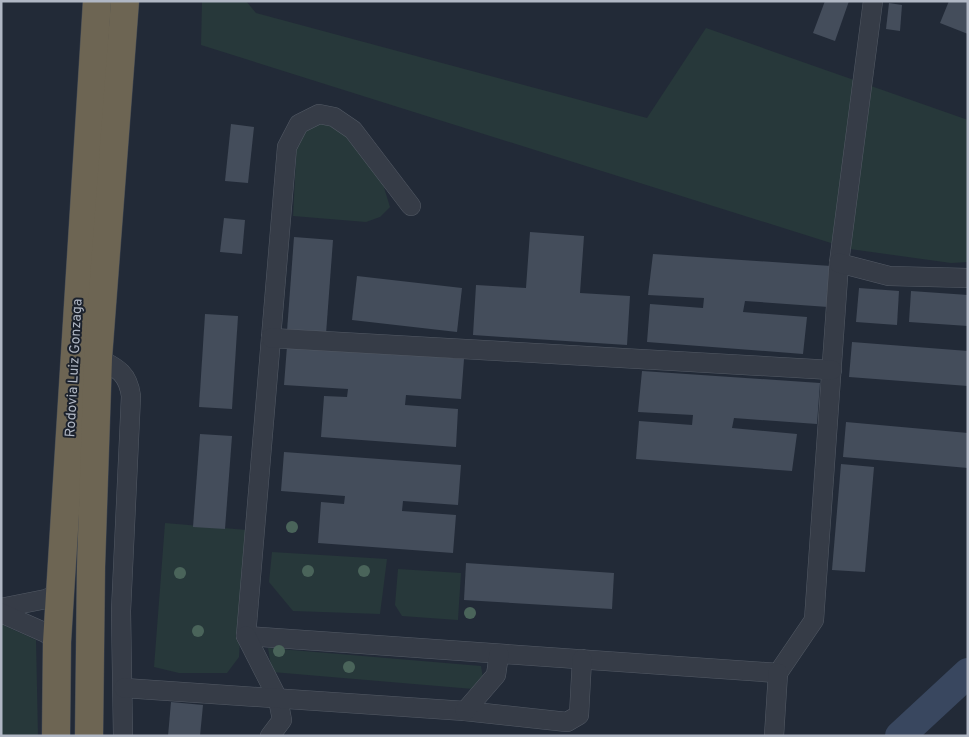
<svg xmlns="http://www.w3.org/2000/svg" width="969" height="737" viewBox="0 0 969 737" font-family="Overpass,sans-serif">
<rect width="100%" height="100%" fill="#222a37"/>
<g fill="#27383a">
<polygon points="202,1 246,1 256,13 647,118 706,28 968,120 968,262 951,263 850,249 201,45"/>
<polygon points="322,121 340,129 382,181 390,207 380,217 366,222 293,216 297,139 305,127"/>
<polygon points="165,523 247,530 239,657 227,673 179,673 154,667"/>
<polygon points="272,552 387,559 380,614 293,611 269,582"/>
<polygon points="398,569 461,573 458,620 402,616 395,605"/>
<polygon points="1,624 36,640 38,736 1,736"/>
<polygon points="268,648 481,666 485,690 272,672"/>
</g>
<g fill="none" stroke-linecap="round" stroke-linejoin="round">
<polyline stroke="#39475f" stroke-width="30" points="900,736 968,673"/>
</g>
<g fill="#444d5b">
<polygon points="825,1 849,1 835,41 813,33"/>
<polygon points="949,1 968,2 968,34 940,23"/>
<polygon points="889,3 902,5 900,31 886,29"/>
<polygon points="231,124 254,127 248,183 225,181"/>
<polygon points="224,218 245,220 242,254 220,252"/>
<polygon points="530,232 584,236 580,293 630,296 627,345 473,335 476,285 526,288"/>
<polygon points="294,237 333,240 326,334 287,331"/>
<polygon points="653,254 831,266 828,307 745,301 743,312 807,317 803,354 647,342 650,304 703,308 704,298 648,295"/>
<polygon points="357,276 462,288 457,332 352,320"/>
<polygon points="859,288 899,291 897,325 856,322"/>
<polygon points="911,291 968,295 968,326 909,322"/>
<polygon points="205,314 238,316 232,409 199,407"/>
<polygon points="852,342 968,351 968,386 849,377"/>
<polygon points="287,346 464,359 461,399 406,395 405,405 458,409 456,447 321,437 324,396 347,397 348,389 284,385"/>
<polygon points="642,371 820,383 817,424 734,418 732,428 797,434 792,471 636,459 639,421 692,425 693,415 638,412"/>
<polygon points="846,422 968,433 968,468 843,457"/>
<polygon points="200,434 232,436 225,529 193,527"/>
<polygon points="284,452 461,465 458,505 403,501 402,511 456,515 453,553 318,543 321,502 344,504 345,496 281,491"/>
<polygon points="841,464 874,467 865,572 832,570"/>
<polygon points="466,563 614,573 612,609 464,600"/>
<polygon points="171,702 203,705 200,736 168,736"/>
</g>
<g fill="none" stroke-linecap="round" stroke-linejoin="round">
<g stroke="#535a65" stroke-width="20">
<g id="minor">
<polyline points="411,206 353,130 334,117 319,114 299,124 287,147 246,636 778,673 814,620 839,263 873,1"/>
<polyline points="839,263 889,276 968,278"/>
<polyline points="271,338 832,370"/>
<path d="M 98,358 C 117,368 128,373 131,396 L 121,611 L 123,736"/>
<polyline points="1,608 46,599 59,593"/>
<polyline points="1,613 46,633 57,642"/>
<polyline points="246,636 278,699 282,720 270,736"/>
<polyline points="124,688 465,711 567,722 579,715 582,659"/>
<polyline points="465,711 496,675 499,654"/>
<polyline points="774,736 778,673"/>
</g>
</g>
<g stroke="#404752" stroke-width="29">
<g id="highway">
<polyline points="56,736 57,642 97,1"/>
<polyline points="89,736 91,567 98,358 125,1"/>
</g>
</g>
<use href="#minor" stroke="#363c47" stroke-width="19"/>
<use href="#highway" stroke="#6d6553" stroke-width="28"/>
</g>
<g fill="#4a645a">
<circle cx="292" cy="527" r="6"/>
<circle cx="308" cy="571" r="6"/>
<circle cx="364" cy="571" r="6"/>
<circle cx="180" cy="573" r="6"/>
<circle cx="470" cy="613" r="6"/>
<circle cx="198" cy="631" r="6"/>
<circle cx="279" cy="651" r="6"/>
<circle cx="349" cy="667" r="6"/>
</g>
<g text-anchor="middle" stroke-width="4" stroke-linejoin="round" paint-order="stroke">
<g font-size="14" fill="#b0b7c4" stroke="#1b212c">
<text transform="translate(73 368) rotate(-87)" y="5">Rodovia Luiz Gonzaga</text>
</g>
</g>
<rect width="969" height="737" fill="none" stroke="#b0b7c4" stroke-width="5"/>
</svg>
